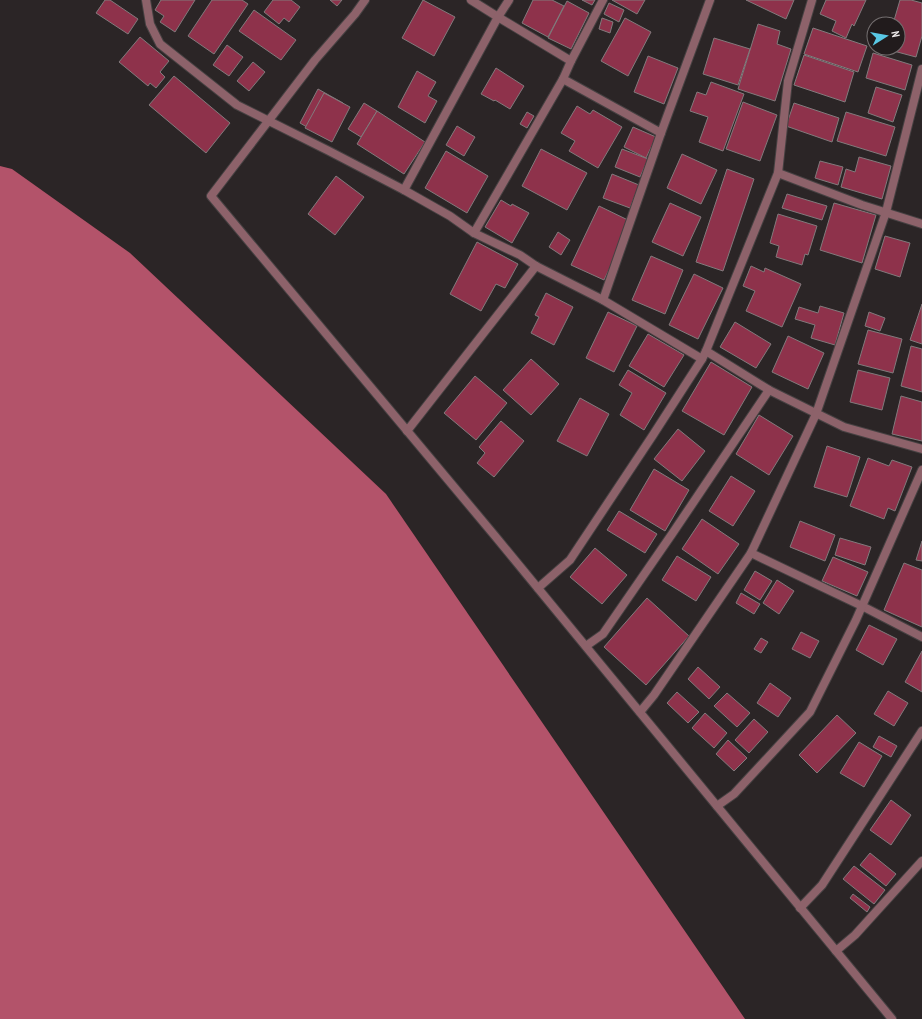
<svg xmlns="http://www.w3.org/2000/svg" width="922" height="1019" viewBox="0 0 922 1019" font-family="'PT Sans Narrow',sans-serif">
<rect width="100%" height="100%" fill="#2b2526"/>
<polygon fill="#b3536a" points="0,166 12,169 130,253 386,494 745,1019 0,1019"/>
<g fill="#8e324b" stroke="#827a7c">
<polygon points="105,0 110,0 138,19 128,34 96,13"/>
<polygon points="161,0 195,0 175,32 160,22 164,16 155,10"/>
<polygon points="212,0 242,0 248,4 214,54 188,36"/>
<polygon points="273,0 291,0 300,7 289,22 284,18 279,24 264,12"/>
<polygon points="330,0 342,0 337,6"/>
<polygon points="423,0 455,17 434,56 402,38"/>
<polygon points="533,0 552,0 564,6 548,37 522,23"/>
<polygon points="582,0 595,0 592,5"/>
<polygon points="612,0 645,0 637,14"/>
<polygon points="746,0 794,0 786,19"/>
<polygon points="826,0 866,0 854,26 852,24 846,38 832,31 836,21 820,14"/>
<polygon points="900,0 911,0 922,3 922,36 916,57 886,49 898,48 898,24 893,24"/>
<polygon points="567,1 589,13 571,49 548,38"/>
<polygon points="609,3 624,10 619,22 604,14"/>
<polygon points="254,10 296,40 281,60 239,31"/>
<polygon points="602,18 613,22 610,33 599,29"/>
<polygon points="625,18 651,32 628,76 601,61"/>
<polygon points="758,24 780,31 777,44 791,49 775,101 738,89"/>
<polygon points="813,28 867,46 858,72 804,54"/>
<polygon points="140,37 169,61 160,72 165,77 156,88 150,83 148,86 119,62"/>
<polygon points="714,38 750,49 738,85 703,74"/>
<polygon points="227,45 243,57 229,76 213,65"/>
<polygon points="873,53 912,65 905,90 866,78"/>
<polygon points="804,55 854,72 845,102 794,85"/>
<polygon points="648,56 678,68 664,104 634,92"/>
<polygon points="253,62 265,72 249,91 237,81"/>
<polygon points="496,68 524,86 510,109 495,100 494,101 481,94"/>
<polygon points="417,71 436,82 428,96 437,101 425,123 398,107"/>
<polygon points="174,76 230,123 206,153 149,105"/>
<polygon points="711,82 744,94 723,151 699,142 708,117 690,111 697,92 706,95"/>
<polygon points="876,87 902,95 893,122 868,113"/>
<polygon points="318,89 343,103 324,137 300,123"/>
<polygon points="324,93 350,107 332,142 305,128"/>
<polygon points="743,102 777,115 760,161 726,149"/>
<polygon points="364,103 377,111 361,137 348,129"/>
<polygon points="794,103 839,118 832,142 786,126"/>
<polygon points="577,106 590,114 593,110 622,127 598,168 569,151 575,141 561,133"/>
<polygon points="377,111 425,142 404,174 357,144"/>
<polygon points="527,112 534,116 527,128 520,124"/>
<polygon points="846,112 895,127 886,156 837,141"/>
<polygon points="457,126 475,137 464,156 446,145"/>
<polygon points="633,127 656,137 646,158 624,147"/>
<polygon points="541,149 587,173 567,210 522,186"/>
<polygon points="622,149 648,159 640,177 615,167"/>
<polygon points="446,151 488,176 467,213 425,188"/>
<polygon points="682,154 717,170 701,204 667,188"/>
<polygon points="859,157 891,166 882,199 841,187 846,169 855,172"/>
<polygon points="820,161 843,167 838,185 815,178"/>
<polygon points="727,169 754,179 723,271 696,262"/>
<polygon points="612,174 639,185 630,208 603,198"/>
<polygon points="336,176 364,197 335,235 308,214"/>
<polygon points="787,194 827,206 822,220 782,208"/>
<polygon points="501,200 511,206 512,204 529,213 512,243 485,227"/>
<polygon points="670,203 701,217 683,256 652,242"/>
<polygon points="834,203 876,215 862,263 820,250"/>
<polygon points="599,206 632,222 604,280 571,265"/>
<polygon points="778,214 817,226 808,255 805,254 802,265 776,257 779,246 770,243"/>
<polygon points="558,232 570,240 561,255 549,247"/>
<polygon points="885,236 910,243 900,277 875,269"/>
<polygon points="477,242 518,264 505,288 496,284 481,311 450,294"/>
<polygon points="651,256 683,270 665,314 632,300"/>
<polygon points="751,266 764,272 765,268 801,284 782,327 746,311 755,291 743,286"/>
<polygon points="694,274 723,288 698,339 669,325"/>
<polygon points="546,293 573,307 554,345 531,333 539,317 535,315"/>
<polygon points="922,304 922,344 910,340"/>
<polygon points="820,306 844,313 835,345 811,338 815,325 795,319 799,307 818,313"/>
<polygon points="608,312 637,326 614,372 586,358"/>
<polygon points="869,312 885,318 880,331 865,326"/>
<polygon points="735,322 771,344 756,368 720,347"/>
<polygon points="868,330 902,339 893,373 858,364"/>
<polygon points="648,334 684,355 664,387 629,366"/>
<polygon points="788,336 824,353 808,389 772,372"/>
<polygon points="911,346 922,349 922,392 901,386"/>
<polygon points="531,359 559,384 531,415 503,390"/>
<polygon points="711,362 752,387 724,435 682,411"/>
<polygon points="628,370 666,393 644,430 620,415 632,393 619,385"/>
<polygon points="858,370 890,378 882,410 850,402"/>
<polygon points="475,376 507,403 476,440 444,413"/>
<polygon points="901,396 922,402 922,441 892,434"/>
<polygon points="580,398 609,414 587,456 557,441"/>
<polygon points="759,415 793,436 769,475 736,454"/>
<polygon points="501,421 524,441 494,477 477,463 485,453 479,447"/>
<polygon points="678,429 705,451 682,481 654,459"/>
<polygon points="827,446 860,457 847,497 814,487"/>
<polygon points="868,458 889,466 892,460 912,467 895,511 888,508 884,519 850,506"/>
<polygon points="654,469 689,490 665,531 630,510"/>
<polygon points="731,476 755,491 733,526 709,511"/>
<polygon points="619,511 657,534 645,553 607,530"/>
<polygon points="702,519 739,544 718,574 682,549"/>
<polygon points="800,521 835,535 825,561 790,547"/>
<polygon points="840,538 871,547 865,565 835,555"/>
<polygon points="922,541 922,561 916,560"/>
<polygon points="595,548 627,575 602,604 570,577"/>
<polygon points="677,556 711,577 696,601 662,580"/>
<polygon points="833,557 868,572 857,596 822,581"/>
<polygon points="904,563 922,570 922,627 884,610"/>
<polygon points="755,571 772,581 760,600 744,590"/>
<polygon points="777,580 794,591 779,614 763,603"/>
<polygon points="741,593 760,604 754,614 736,603"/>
<polygon points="647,598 689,636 646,685 604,647"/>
<polygon points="869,625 897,639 883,665 856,650"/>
<polygon points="801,632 819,641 810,658 792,649"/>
<polygon points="761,638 768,642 761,653 754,649"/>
<polygon points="922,651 922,692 905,682"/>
<polygon points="698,667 720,687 709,699 688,679"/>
<polygon points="770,683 791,698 778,717 757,703"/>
<polygon points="888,691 908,703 894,726 874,714"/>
<polygon points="677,692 699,712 688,723 667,703"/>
<polygon points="727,693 750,713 737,727 714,706"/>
<polygon points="705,713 727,733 714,748 692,728"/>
<polygon points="837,715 856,733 817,773 799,755"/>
<polygon points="754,719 768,732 749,753 735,740"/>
<polygon points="879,736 897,746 891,757 873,747"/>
<polygon points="728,740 747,758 734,771 716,754"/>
<polygon points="859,742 882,756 864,787 840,773"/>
<polygon points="891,800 911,815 891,845 870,830"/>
<polygon points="870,853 896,874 886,886 860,865"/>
<polygon points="854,866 885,890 874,904 843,879"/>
<polygon points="853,894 870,907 867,912 850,898"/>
</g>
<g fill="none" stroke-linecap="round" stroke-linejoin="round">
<g stroke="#464142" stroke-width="10">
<g id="street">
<polyline points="146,0 150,24 160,44 237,105 329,151 404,190 450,216 474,233 520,255 536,266 603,300 702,359"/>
<polyline points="365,0 355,14 315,60 211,196 495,536 892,1019"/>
<polyline points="471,0 498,17 571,61"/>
<polyline points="563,79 661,133"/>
<polyline points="778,173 862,205 922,224"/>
<polyline points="404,190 498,17 509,0"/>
<polyline points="474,233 563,79 571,61 603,0"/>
<polyline points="603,300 661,133 710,0"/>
<polyline points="706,351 769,390 844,427 922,449"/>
<polyline points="407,431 536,266"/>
<polyline points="751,553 862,606 922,637"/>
<polyline points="538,588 570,560 653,435 702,359 706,351 778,173 788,81 812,0"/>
<polyline points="586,646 603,634 672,534 769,390"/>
<polyline points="640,712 654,695 751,553 816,414 886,212 922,69"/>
<polyline points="717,806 734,794 810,712 856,620 922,470"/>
<polyline points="800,908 822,885 922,731"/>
<polyline points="836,951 855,935 922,861"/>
</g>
</g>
<use href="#street" stroke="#8d626a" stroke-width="8"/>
</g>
<g transform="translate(886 36) rotate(79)"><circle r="19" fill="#211b1c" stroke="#736e6f"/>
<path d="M0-3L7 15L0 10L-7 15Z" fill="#59c8e5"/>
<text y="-6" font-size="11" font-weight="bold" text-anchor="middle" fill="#eeeaeb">N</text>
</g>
</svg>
